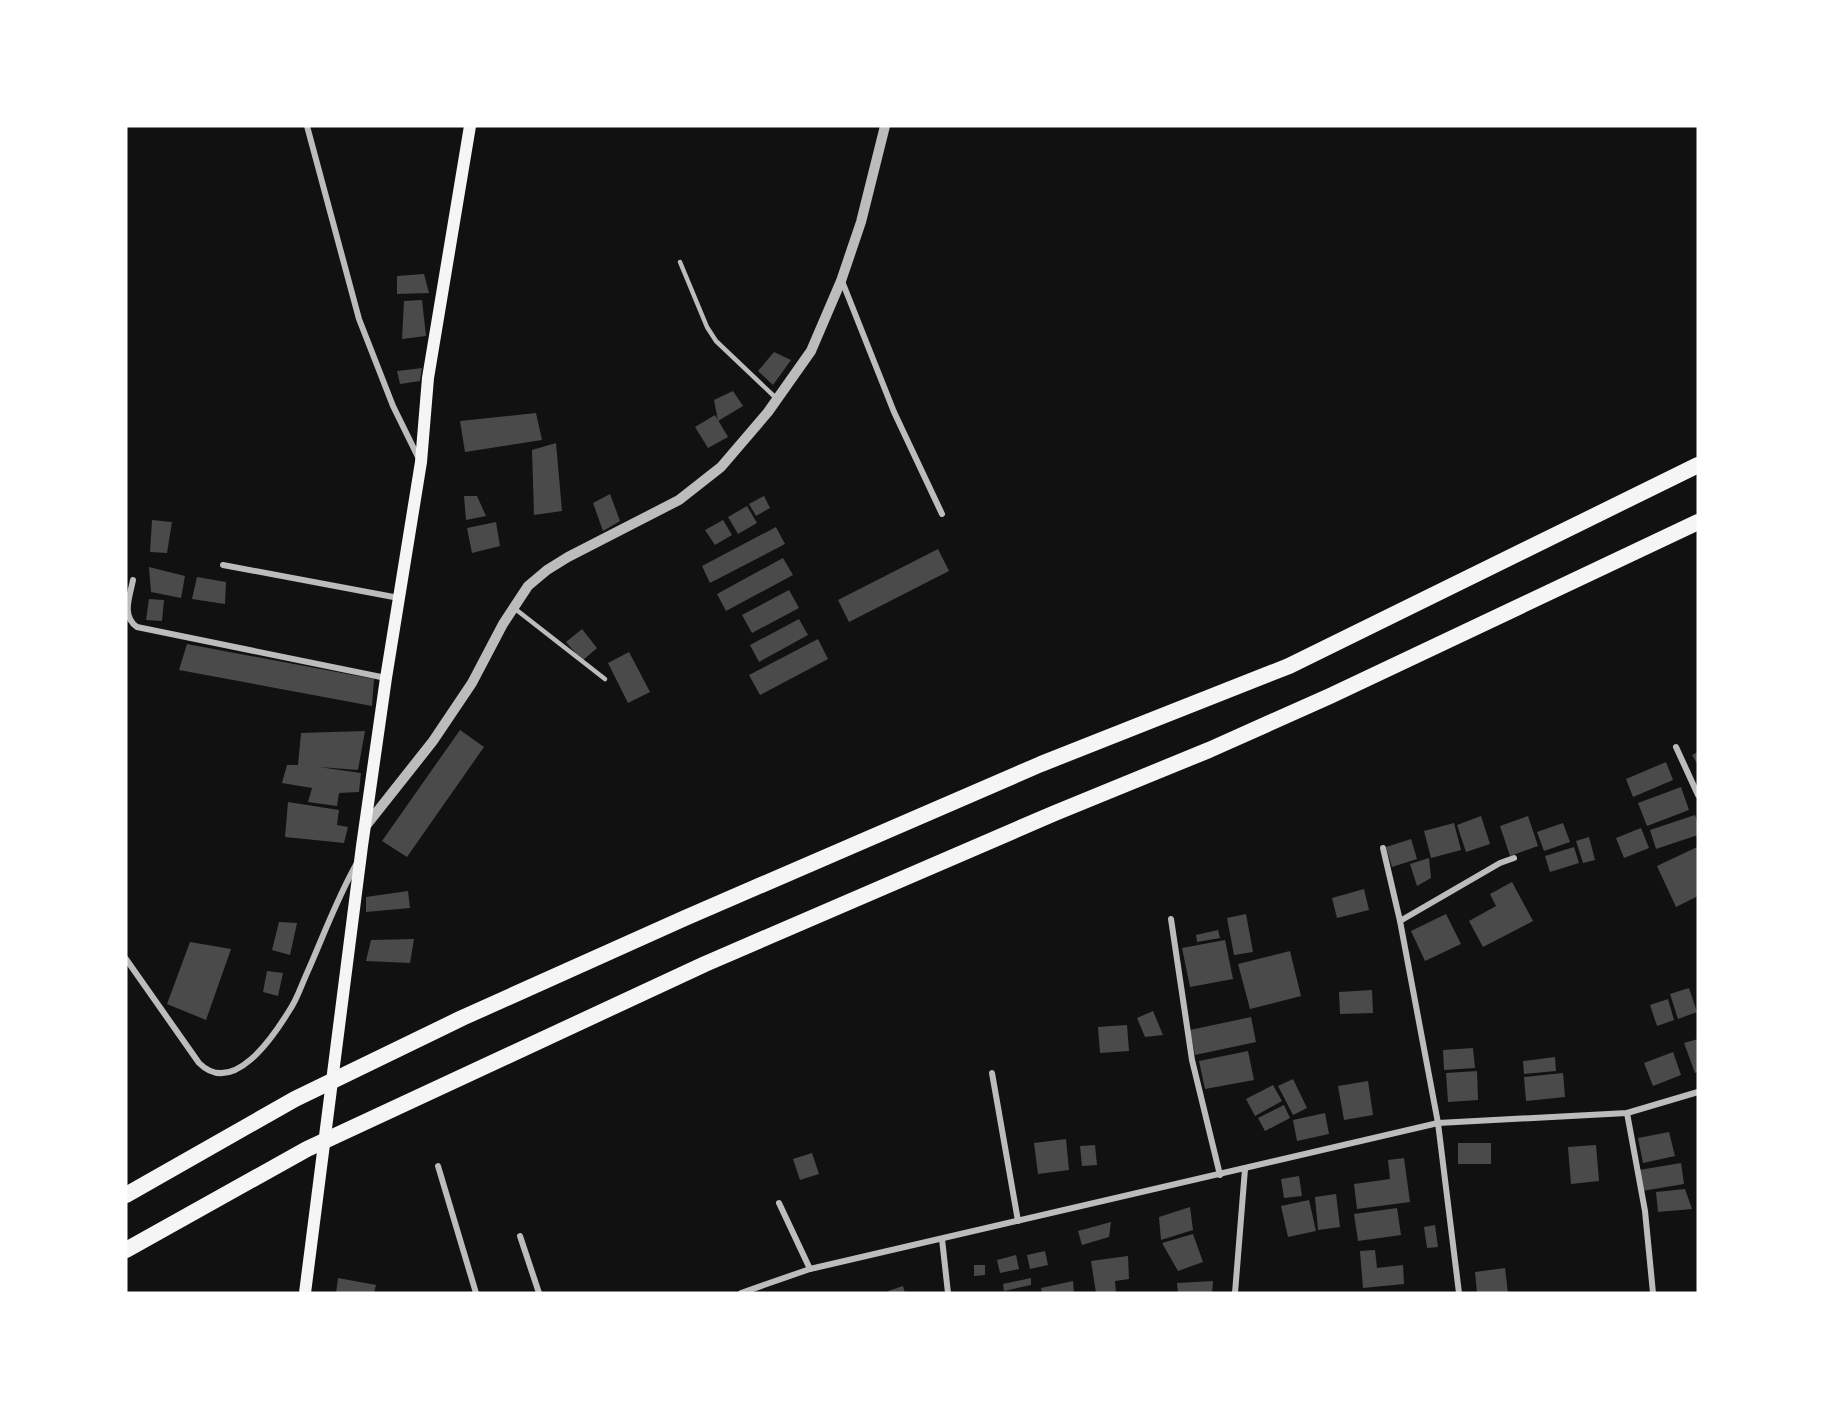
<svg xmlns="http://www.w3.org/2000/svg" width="1824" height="1419" viewBox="0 0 1824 1419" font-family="'Exo 2',sans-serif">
<rect width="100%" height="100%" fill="#111"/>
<g fill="#4a4a4a">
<polygon points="424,274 429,293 397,294 397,276"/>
<polygon points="422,300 426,336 402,339 404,301"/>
<polygon points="774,352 791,360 773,385 758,371"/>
<polygon points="422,368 420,381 400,384 397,371"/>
<polygon points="733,391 743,406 718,421 714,400"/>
<polygon points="536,413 542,440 465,452 460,421"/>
<polygon points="715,415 728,437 708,448 695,427"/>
<polygon points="556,443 562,511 534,515 532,450"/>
<polygon points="610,494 620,521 603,531 593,503"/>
<polygon points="464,496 477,496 486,516 466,520"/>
<polygon points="764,496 770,508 756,516 749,504"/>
<polygon points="747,506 757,523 738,534 728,517"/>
<polygon points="152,520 172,522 167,553 150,552"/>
<polygon points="723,520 732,535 715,545 705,530"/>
<polygon points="496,522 500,546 472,553 467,528"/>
<polygon points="776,527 785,544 710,583 702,566"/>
<polygon points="938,549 949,571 849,622 838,600"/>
<polygon points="783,558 793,575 726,611 717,594"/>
<polygon points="149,567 185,576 181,598 151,592"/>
<polygon points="197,577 226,582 225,604 192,599"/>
<polygon points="789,590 799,608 752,633 742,615"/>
<polygon points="149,599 164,600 162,621 146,620"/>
<polygon points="799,619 808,635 759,662 750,645"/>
<polygon points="582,629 597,648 582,661 566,642"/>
<polygon points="818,639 828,659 760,695 749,675"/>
<polygon points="187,644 374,679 372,706 179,670"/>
<polygon points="629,652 650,692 628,703 608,663"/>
<polygon points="460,730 484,747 407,857 382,841"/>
<polygon points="365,731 358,770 319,767 361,773 359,792 339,793 337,806 308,802 312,788 282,783 287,765 298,765 301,733"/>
<polygon points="1698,752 1698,765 1692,755"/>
<polygon points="1666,762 1673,780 1633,797 1626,779"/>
<polygon points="1681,787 1689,810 1647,826 1638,803"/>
<polygon points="288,802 339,810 337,825 348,827 344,843 285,837"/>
<polygon points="1695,815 1698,824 1698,835 1656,849 1650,830"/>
<polygon points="1481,816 1490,844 1466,852 1457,825"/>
<polygon points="1528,816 1538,846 1510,856 1500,826"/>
<polygon points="1454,823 1461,850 1431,858 1424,831"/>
<polygon points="1563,823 1570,842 1544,851 1537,832"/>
<polygon points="1641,828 1649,848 1624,858 1616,838"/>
<polygon points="1589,837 1595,860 1583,863 1576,841"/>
<polygon points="1411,839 1417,859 1392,867 1386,847"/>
<polygon points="1574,847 1579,863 1550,872 1545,856"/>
<polygon points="1697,847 1698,896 1676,907 1657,866"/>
<polygon points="1429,858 1431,878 1417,886 1410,864"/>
<polygon points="1512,882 1533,921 1483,947 1469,921 1496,906 1490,894"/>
<polygon points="1364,889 1369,910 1337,918 1332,898"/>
<polygon points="408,891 410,908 366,912 366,897"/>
<polygon points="1246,914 1253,952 1234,955 1227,918"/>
<polygon points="1446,914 1461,944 1425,961 1411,931"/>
<polygon points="279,922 297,923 290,955 272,950"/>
<polygon points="1218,930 1220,938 1197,942 1196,935"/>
<polygon points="414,939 410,963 366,961 371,940"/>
<polygon points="1225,940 1233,979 1190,987 1182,948"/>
<polygon points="190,942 231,949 206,1020 167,1004"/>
<polygon points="1290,951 1301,996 1250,1009 1238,964"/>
<polygon points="267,971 283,973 278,996 263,992"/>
<polygon points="1689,988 1697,1012 1678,1019 1670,994"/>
<polygon points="1372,990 1373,1013 1340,1014 1339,992"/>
<polygon points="1668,999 1674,1020 1657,1026 1650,1005"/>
<polygon points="1153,1011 1163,1035 1145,1037 1137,1018"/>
<polygon points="1251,1017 1256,1042 1195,1055 1190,1030"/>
<polygon points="1127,1025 1129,1051 1100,1053 1098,1027"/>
<polygon points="1698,1039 1698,1072 1695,1073 1684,1043"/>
<polygon points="1473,1048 1475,1068 1444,1070 1443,1050"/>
<polygon points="1248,1051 1254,1080 1205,1089 1199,1061"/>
<polygon points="1673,1052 1681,1075 1653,1086 1644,1063"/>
<polygon points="1555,1057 1556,1071 1524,1074 1523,1061"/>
<polygon points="1477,1071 1478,1100 1448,1102 1446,1073"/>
<polygon points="1563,1073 1565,1097 1526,1101 1524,1077"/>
<polygon points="1293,1079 1307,1108 1293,1115 1278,1086"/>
<polygon points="1368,1081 1373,1115 1344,1120 1338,1086"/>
<polygon points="1273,1085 1282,1101 1255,1116 1246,1099"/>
<polygon points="1284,1105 1290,1118 1265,1131 1258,1118"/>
<polygon points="1325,1113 1329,1134 1297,1141 1293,1120"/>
<polygon points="1669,1132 1675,1156 1643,1163 1638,1138"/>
<polygon points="1066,1139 1069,1170 1038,1174 1034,1143"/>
<rect x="1458" y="1143" width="33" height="21"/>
<polygon points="1095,1145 1097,1165 1082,1166 1080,1146"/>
<polygon points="1596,1145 1599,1181 1571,1184 1568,1147"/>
<polygon points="812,1153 819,1174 800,1180 793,1159"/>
<polygon points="1404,1158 1410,1202 1357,1209 1354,1184 1390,1179 1388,1160"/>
<polygon points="1681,1163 1684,1184 1642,1191 1639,1170"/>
<polygon points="1299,1176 1302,1196 1284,1198 1281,1179"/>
<polygon points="1685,1189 1692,1209 1658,1212 1656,1192"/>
<polygon points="1336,1194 1340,1227 1318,1230 1315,1197"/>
<polygon points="1309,1200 1316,1231 1288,1237 1281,1206"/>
<polygon points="1190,1207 1193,1230 1161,1240 1159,1217"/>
<polygon points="1397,1208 1401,1235 1358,1241 1354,1214"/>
<polygon points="1111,1222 1109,1237 1082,1245 1078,1231"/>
<polygon points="1435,1225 1438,1247 1427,1248 1424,1227"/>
<polygon points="1193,1234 1203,1262 1178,1271 1162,1243"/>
<polygon points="1375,1250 1377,1268 1403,1265 1404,1284 1363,1288 1360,1251"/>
<polygon points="1045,1251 1048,1265 1030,1269 1027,1255"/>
<polygon points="1016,1255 1019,1269 1000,1273 997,1260"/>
<polygon points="1128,1256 1129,1279 1115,1281 1116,1293 1096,1293 1091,1261"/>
<polygon points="974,1265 985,1265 985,1275 974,1276"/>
<polygon points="1505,1268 1508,1293 1477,1293 1475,1272"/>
<polygon points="338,1278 376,1285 374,1293 336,1293"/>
<polygon points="1031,1278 1031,1285 1004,1291 1003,1284"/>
<polygon points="1073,1281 1074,1293 1042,1293 1041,1288"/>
<polygon points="1213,1281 1212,1293 1178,1293 1177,1283"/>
<polygon points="903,1286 905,1293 889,1293 888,1291"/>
</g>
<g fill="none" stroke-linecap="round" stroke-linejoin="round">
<g stroke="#bcbcbc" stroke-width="4.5">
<polyline points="680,262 707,327 716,341 777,399"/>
<polyline points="514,608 605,679"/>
</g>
<g stroke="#bcbcbc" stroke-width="6">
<polyline points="307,126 359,319 393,406 419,459"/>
<polyline points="842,281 894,412 942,514"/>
<polyline points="223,565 399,598"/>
<path d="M 133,580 C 130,596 121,616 137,627 L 386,678"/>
<polyline points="1676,747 1698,795"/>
<polyline points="1383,848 1400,921 1438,1123 1459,1293"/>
<polyline points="1171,919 1192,1060 1220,1175"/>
<polyline points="1400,921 1500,863 1514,858"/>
<path d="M 126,959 L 199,1063 C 233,1097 273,1037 289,1011 C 297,1000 301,986 307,973 C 323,937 337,898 357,863"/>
<polyline points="992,1073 1018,1221"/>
<polyline points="1627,1113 1645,1211 1653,1293"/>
<polyline points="438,1166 476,1293"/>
<polyline points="779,1203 810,1269"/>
<polyline points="520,1236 539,1293"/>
<polyline points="942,1239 948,1293"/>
<polyline points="741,1293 810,1269 1438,1123 1627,1113 1698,1092"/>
<polyline points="1235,1293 1245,1169"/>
</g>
<polyline stroke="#bcbcbc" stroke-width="10" points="365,827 433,741 472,683 503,624 528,586 547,570 568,557 679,500 721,467 768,412 811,351 841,281 861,222 885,126"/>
<polyline stroke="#f5f5f5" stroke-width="12" points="305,1293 362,846 386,678 421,462 428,378 470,126"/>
<g stroke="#f5f5f5" stroke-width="16">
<polyline points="126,1195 295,1099 462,1018 685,918 1041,764 1289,666 1698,465"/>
<polyline points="126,1250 307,1149 705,964 1055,813 1209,750 1330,696 1698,522"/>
</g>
</g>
<rect width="1824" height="1419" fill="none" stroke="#ffffff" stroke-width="255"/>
</svg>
